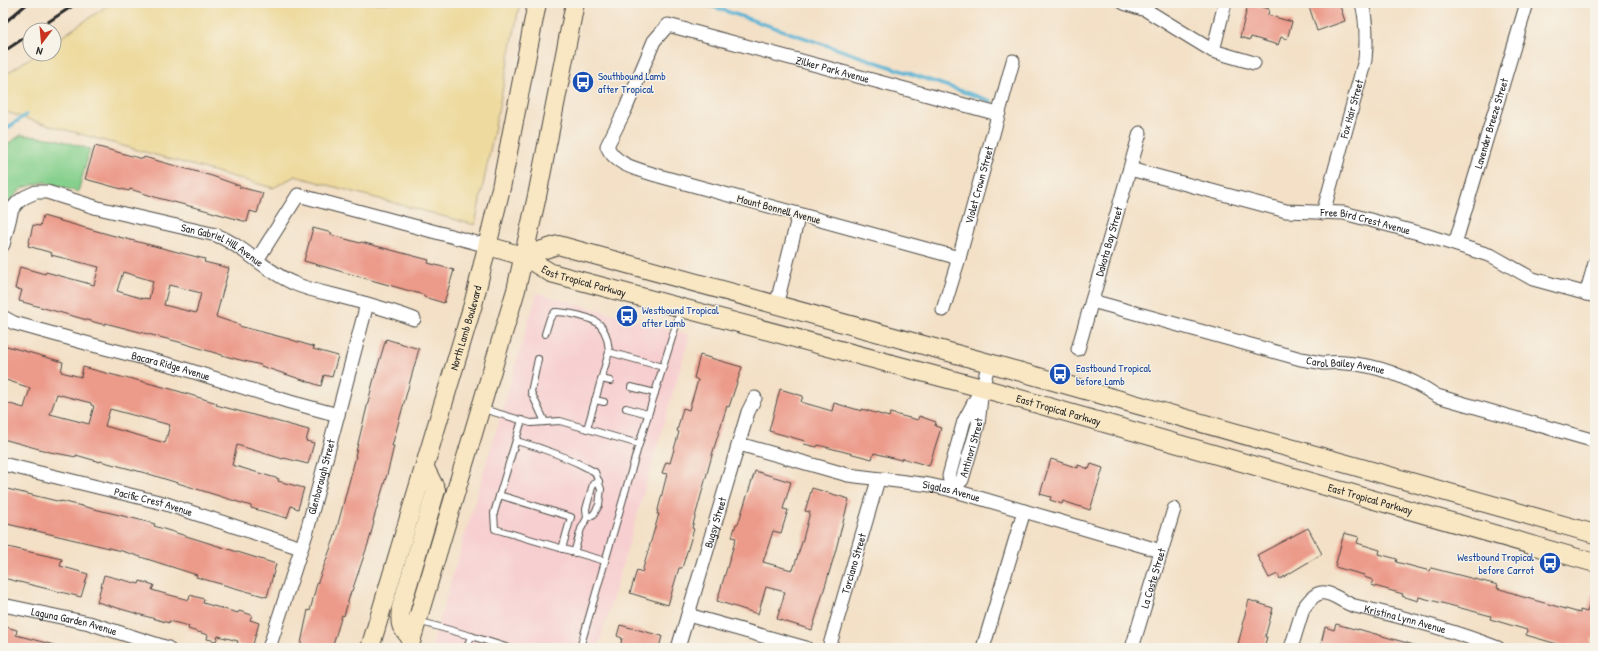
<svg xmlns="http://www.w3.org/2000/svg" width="1598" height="651" viewBox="0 0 1598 651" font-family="'Patrick Hand',sans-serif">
<rect width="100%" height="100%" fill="#f7f3e8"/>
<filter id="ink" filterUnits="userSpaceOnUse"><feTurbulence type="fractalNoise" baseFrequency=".025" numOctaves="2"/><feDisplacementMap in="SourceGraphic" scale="8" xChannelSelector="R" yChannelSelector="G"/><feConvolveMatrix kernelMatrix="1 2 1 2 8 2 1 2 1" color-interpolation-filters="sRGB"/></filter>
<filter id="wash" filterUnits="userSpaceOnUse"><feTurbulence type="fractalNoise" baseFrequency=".012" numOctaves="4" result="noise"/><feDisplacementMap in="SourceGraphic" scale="16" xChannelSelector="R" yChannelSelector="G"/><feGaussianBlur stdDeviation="0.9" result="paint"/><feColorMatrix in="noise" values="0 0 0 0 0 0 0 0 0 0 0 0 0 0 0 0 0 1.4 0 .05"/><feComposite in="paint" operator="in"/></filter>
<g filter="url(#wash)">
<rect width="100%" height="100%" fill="#f3e0c6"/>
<polygon fill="#f7cfd0" points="537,293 690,335 598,648 431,648"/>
<polygon fill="#86d08d" stroke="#587e5c" points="21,135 56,139 90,149 78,192 44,182 22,188 3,209 3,147"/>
<polygon fill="#eeda9e" stroke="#8c8264" points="111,3 520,3 475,225 295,176 273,188 34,121 3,111 3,76 36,54 54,54 54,42"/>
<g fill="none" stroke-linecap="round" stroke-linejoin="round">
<g stroke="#55b1d3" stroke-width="3.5">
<polyline points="702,3 991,101"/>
<polyline points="3,131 26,115"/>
</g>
</g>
<g id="blocks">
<g fill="#ec9a89" fill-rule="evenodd">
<polygon points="1308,3 1339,3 1345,21 1317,31"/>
<polygon points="1248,4 1269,9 1268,15 1292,22 1287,39 1281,37 1278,45 1251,37 1250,40 1240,37"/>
<polygon points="95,146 143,159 144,157 212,176 240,186 239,187 263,193 257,213 250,211 247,222 201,209 158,198 130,189 129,191 85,179"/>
<path d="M 43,216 L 111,235 L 205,259 L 204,262 L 229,268 L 216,317 L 240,325 L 239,326 L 289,339 L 314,347 L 313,349 L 338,356 L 332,377 L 324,375 L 321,386 L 261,366 L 261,365 L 232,358 L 179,342 L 105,323 L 105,325 L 19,301 L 22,290 L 15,289 L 20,267 L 45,274 L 46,272 L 94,285 L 99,267 L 51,255 L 52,253 L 28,246 L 33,225 L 40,226 ZM 123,272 L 153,281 L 149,299 L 144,298 L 144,299 L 117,291 ZM 169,285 L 201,293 L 196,313 L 164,305 Z"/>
<polygon points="313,228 332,233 331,235 360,243 361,242 429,260 428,263 454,270 444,303 424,297 424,295 304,261"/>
<polygon points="386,339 419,349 392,446 394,446 388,471 373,521 374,522 369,541 352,591 351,591 344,616 342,615 332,648 300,648 308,610 310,611 316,587 334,539 356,456 355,456 361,431 373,382"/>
<path d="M 3,345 L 63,362 L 61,372 L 81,377 L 83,367 L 125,378 L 125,377 L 171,389 L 217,403 L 216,405 L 309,430 L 306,441 L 314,443 L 308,464 L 284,458 L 283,459 L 237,445 L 232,465 L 279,479 L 278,481 L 304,488 L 298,509 L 291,506 L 287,518 L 251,508 L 251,506 L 149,474 L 100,461 L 100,462 L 76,455 L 76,457 L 50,452 L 3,439 L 3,402 L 24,408 L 30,388 L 3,379 ZM 57,394 L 91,403 L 91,405 L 94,406 L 89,424 L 50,414 ZM 110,409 L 170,425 L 165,443 L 105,426 Z"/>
<polygon points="700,355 742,367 729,407 727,406 714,448 692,528 694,529 682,568 679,568 668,605 630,593 637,570 642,572 651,541 659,514 657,514 667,474 662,473 666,462 670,463 679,432 677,431 683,408 689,410 698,380 694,378"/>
<polygon points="780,389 803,396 801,402 832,411 834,403 862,411 862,409 889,417 890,413 918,420 919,416 936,422 935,426 941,428 929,466 902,458 901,460 874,453 872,459 818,445 817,447 804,444 805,441 769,431"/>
<polygon points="1051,459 1078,468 1078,465 1089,469 1091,464 1103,468 1090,510 1063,501 1062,504 1050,500 1051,497 1040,494"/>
<polygon points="755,471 791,482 783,509 788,510 781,533 773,531 763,562 788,569 793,570 803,539 810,512 805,511 812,488 849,499 835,553 812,630 777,619 785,592 766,587 758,614 717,601 736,538 732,537 736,524 738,524"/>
<polygon points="3,488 61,502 61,501 136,519 155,524 154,526 276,564 267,597 196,577 197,575 122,551 3,523"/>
<polygon points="1308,528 1322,554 1280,579 1278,574 1269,578 1257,555"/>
<polygon points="1344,533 1359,537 1357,543 1380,550 1379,554 1397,559 1396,562 1430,571 1431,568 1498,585 1497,588 1516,594 1516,595 1580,613 1580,610 1587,612 1593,593 1595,593 1595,639 1592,638 1589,648 1571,648 1526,635 1527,630 1490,619 1491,616 1419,597 1418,601 1402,596 1403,594 1371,585 1373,580 1364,577 1364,575 1335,567"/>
<polygon points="3,546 62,559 60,566 88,574 81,597 3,578"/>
<polygon points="104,575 139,584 140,581 154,585 152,590 162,593 189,600 190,595 204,599 203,603 238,613 239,611 252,615 250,620 259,623 252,648 237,644 238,641 218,636 216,641 207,639 208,635 188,629 189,626 169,621 169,623 97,602"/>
<polygon points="1249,600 1273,608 1265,637 1267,637 1264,648 1237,648 1243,625 1242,625"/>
<polygon points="1336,624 1358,630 1358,629 1414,645 1414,648 1320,648 1325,627 1334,630"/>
<polygon points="620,625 662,636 659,648 620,648 622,638 617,636"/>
<polygon points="3,626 17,630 16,635 54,645 54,648 3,648"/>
</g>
</g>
</g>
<g filter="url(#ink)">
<use href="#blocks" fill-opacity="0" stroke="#494642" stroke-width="1"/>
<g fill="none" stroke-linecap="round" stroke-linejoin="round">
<g stroke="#494642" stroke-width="8">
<g id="lane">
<path d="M 545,334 L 550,318 L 555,312 C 566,312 593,317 600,325 C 607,333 608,342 609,352"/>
<polyline points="538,359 531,392 545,422"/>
<polyline points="601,379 610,381"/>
<polyline points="631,387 655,393"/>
<polyline points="595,400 604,402"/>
<polyline points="626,408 648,414"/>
<polyline points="483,409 531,423 560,421 639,444 681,309"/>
<polyline points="522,420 494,513 495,529 605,561"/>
<polyline points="587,429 609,352 663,367"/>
<path d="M 516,441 C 543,448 570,458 595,472 L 601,489 L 599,505 L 594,514 L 587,518 L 581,529 L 574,553"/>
<polyline points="499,495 571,517 562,549"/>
<polyline points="587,518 586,509 593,484 599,481"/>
<polyline points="418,621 471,636"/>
<polyline points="467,648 471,636 509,648"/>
<polyline points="580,648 639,444"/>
</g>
</g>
<g stroke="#494642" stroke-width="15">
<g id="street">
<polyline points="1124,3 1146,10 1213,51 1254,63"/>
<polyline points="1213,51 1225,3"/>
<path id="s1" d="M 1130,169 L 1286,211 L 1344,213 L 1422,234 L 1492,256 L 1533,279 L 1595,296"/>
<path id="s2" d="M 1323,213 L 1365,60 C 1367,40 1367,23 1362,3"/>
<path id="s3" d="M 1455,244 L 1527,3"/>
<path id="s4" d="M 3,245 L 12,209 L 18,202 L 25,197 L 36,192 L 47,192 L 98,208 L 216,235 C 244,246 265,271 293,283 C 306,289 320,292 334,295 C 361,302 388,309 414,319"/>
<path id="s5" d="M 959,258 L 659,176 C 641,170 615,166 607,146 L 625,110 L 654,41 L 668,25 L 998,114"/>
<polyline points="257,260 298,195 488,246"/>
<polyline points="1586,294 1595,263"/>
<path id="s6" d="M 1092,301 L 1301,359 C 1308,360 1316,362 1323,363 C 1330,363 1338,362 1345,363 C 1378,365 1410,378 1437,396 L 1595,441"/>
<polyline points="776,306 799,214"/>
<path id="s7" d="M 943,310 L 959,258 L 1013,61"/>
<path id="s8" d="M 3,317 L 14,323 L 93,345 L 175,366 L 290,402 L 338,415"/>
<path id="s9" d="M 1078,349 L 1140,133"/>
<path id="s10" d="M 739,444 L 848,475 L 930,485 L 952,490 L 1161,551"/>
<path id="s11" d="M 3,464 L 163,503 L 301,548"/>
<path id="s12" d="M 952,490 L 962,480 L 978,425 L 982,388 L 989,363"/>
<polyline points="952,490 949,476 964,421 978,395"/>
<path id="s13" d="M 3,605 L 89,623 L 168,648"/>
<polyline points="688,615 806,648"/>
<path id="s14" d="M 269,648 L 307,531 L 367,304"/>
<path id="s15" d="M 678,648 L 748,412 L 755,398"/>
<path id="s16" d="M 829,648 L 878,480"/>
<polyline points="983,648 1024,511"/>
<path id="s17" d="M 1132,648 L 1174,509"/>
<path id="s18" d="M 1291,648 L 1303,609 C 1307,603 1314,594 1321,593 C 1331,591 1345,604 1355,606 C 1403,617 1452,630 1498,648"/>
</g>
</g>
<g stroke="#494642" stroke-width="20">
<g id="secondary">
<path id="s19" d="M 488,246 L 523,256 L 551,273 L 982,388 L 1595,563"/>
<polyline points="523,256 558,245 989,363 1595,534"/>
<path d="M 412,639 C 400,627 399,625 401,608 L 436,490 L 425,468"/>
<path id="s20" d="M 370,648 L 474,301 L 501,188 L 537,3"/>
<polyline points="409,648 516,290 537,196 575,3"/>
</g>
</g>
<use href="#lane" stroke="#fff" stroke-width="6"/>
<use href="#street" stroke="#fff" stroke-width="13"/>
<use href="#secondary" stroke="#f9e7c3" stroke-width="18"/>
<g stroke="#2b2b2b" stroke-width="3">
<polyline points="3,24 28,3"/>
<polyline points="36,30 77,3"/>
<polyline points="3,52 30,34"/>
</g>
</g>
</g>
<defs>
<g id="bus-disc" transform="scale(1.15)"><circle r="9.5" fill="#1a4fb4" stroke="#f7f3e8"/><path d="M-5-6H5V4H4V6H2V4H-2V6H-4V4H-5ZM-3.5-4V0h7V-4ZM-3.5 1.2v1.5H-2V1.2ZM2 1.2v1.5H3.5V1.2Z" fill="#fff"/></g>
</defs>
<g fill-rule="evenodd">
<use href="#bus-disc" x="583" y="82"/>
<use href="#bus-disc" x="627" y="316"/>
<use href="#bus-disc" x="1060" y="374"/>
<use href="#bus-disc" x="1550" y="563"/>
</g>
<g text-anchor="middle" stroke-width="3" stroke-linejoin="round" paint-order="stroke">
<g font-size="11" fill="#2b2b2b" stroke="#f7f3e8">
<text dy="4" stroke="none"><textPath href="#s5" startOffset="680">Zilker Park Avenue</textPath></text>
<text dy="4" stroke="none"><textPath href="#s2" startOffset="108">Fox Hair Street</textPath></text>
<text dy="4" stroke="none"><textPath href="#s3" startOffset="126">Lavender Breeze Street</textPath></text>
<text dy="4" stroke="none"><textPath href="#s7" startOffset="130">Violet Crown Street</textPath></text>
<text transform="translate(779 209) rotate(15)" y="4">Mount Bonnell Avenue</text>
<text dy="4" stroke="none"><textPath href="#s1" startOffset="242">Free Bird Crest Avenue</textPath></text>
<text dy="4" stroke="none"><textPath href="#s9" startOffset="112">Dakota Bay Street</textPath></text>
<text dy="4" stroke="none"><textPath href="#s4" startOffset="262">San Gabriel Hill Avenue</textPath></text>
<text dy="4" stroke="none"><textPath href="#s19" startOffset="103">East Tropical Parkway</textPath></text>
<text dy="4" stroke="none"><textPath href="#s20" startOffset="334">North Lamb Boulevard</textPath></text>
<text dy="4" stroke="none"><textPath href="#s8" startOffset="175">Bacara Ridge Avenue</textPath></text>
<text dy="4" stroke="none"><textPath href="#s6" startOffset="262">Carol Bailey Avenue</textPath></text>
<text dy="4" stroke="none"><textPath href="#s19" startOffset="595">East Tropical Parkway</textPath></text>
<text dy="4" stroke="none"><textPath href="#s12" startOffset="48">Antinori Street</textPath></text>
<text dy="4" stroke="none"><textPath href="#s14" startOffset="179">Glenborough Street</textPath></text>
<text dy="4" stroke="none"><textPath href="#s10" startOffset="218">Sigalas Avenue</textPath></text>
<text dy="4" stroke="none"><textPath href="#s19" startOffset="919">East Tropical Parkway</textPath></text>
<text dy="4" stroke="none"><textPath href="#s11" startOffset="155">Pacific Crest Avenue</textPath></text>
<text dy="4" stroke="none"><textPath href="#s15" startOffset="131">Bugsy Street</textPath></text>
<text dy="4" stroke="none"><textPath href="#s16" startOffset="88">Torciano Street</textPath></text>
<text dy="4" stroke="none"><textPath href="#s17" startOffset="73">La Coste Street</textPath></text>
<text dy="4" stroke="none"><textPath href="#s18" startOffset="154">Kristina Lynn Avenue</textPath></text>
<text dy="4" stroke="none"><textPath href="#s13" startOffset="73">Laguna Garden Avenue</textPath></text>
</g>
<g font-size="11" fill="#164399" stroke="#f7f3e8" text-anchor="start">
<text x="598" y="80">Southbound Lamb<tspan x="598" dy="13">after Tropical</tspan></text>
<text x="642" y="314">Westbound Tropical<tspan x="642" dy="13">after Lamb</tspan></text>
<text x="1076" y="372">Eastbound Tropical<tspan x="1076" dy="13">before Lamb</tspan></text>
<text x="1534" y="561" text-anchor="end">Westbound Tropical<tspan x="1534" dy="13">before Carrot</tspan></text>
</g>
</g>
<rect width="1598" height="651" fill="none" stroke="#f7f3e8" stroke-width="16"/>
<g transform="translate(42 42) rotate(196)"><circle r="19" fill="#f7f3e8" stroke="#a5a39c"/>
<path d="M0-3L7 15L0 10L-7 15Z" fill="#c8321e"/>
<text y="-6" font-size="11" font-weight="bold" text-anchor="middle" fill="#2b2b2b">N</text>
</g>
</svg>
